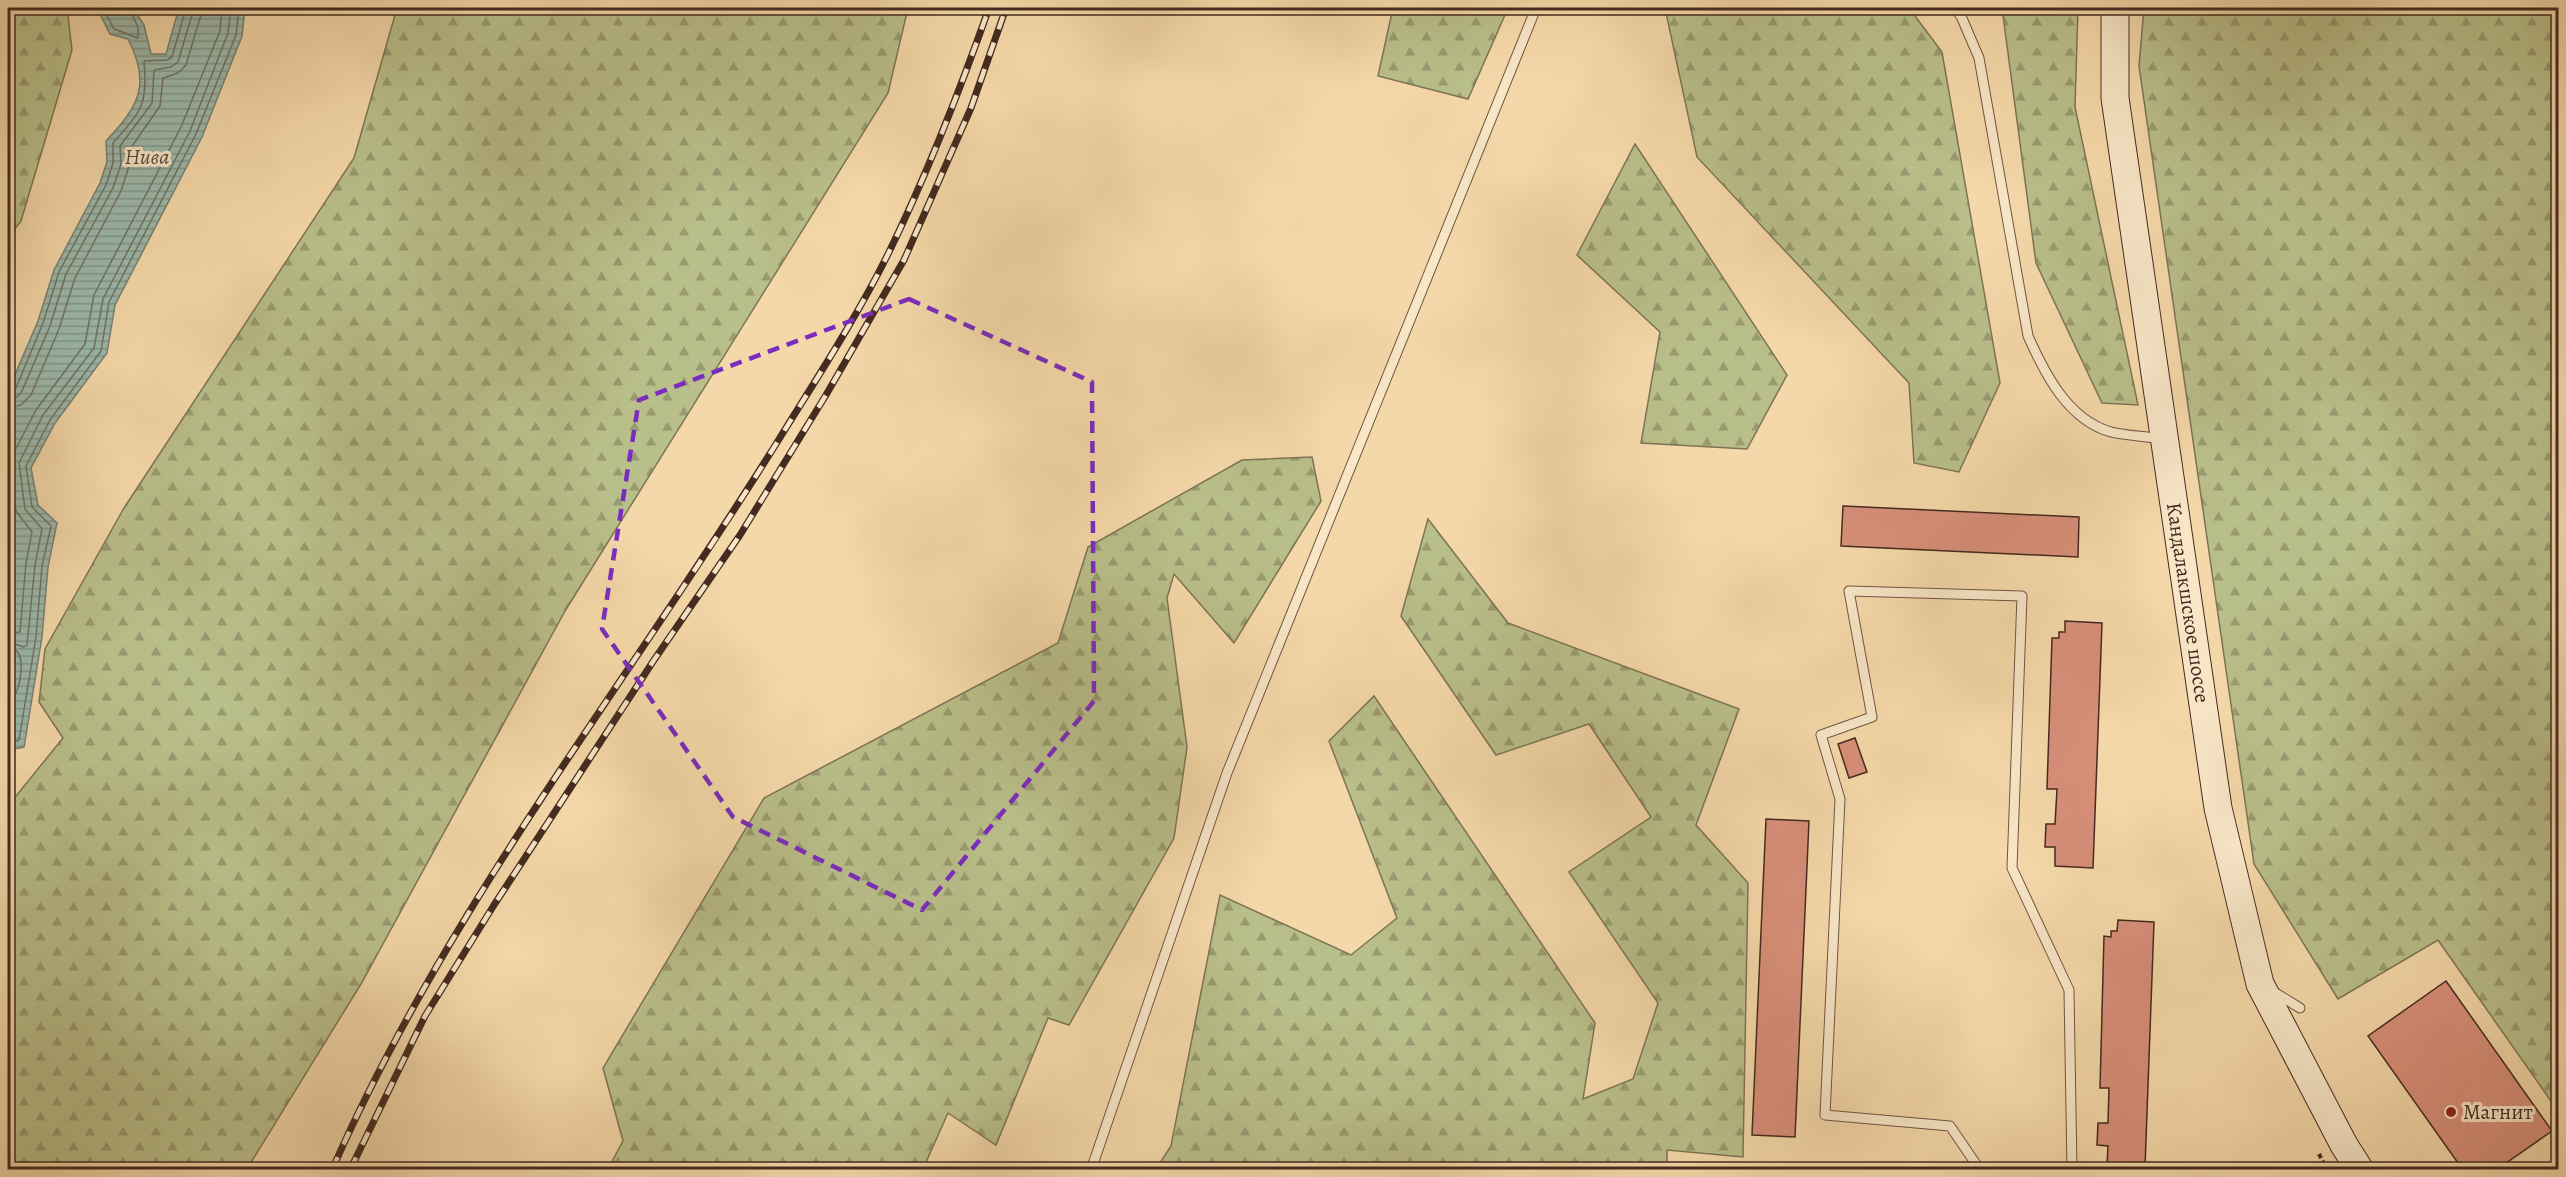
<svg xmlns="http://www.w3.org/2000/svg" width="2566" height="1177" viewBox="0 0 2566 1177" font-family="Alegreya,serif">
<defs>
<pattern id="forest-firs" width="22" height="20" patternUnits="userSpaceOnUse" patternTransform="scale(1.5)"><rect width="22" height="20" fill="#b9bf8a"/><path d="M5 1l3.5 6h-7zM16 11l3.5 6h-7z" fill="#989b70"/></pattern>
<pattern id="water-rules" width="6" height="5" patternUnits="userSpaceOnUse" patternTransform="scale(1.5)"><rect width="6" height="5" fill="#9cb9ab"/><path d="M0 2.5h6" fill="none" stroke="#81978b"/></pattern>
</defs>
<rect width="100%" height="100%" fill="#f5d8a9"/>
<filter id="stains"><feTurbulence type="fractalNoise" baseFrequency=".00333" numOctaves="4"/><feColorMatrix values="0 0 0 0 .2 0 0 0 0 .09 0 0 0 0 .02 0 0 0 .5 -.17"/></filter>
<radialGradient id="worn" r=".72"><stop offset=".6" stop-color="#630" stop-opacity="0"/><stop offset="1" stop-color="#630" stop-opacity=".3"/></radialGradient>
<g fill="url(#forest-firs)" stroke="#7e7455" stroke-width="1.5">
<polygon points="8,8 67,8 72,50 21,221 8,238"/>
<polygon points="397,8 908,8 888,93 565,611 361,984 247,1169 8,1169 8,806 63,738 39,702 45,649 124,508 354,158"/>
<polygon points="1393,8 1508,8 1468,99 1378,76"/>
<polygon points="1665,8 1909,8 1942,52 2000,383 1959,472 1914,463 1909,383 1697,157"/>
<polygon points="2002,8 2078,8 2075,107 2138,405 2102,403 2036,263"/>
<polygon points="2144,8 2558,8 2558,1111 2438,940 2338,999 2254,864 2139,66"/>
<polygon points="1635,144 1787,375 1747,449 1641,443 1660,332 1577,255"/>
<polygon points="1312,457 1321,501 1234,643 1174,574 1167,598 1187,747 1174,838 1069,1025 1048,1018 996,1145 948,1113 923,1169 608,1169 623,1141 603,1068 764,798 1058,643 1088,547 1242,460"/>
<polygon points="1428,519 1508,623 1739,709 1696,825 1748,883 1743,1157 1667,1150 1667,1170 1156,1169 1171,1146 1220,895 1351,955 1397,918 1329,741 1374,696 1595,1023 1583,1099 1633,1079 1658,1003 1569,872 1651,817 1589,724 1496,755 1401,616"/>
</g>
<path fill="url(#water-rules)" stroke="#798073" stroke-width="1.5" d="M 97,8 L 133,8 L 144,25 L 151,54 L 166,54 L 176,18 L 182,8 L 245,8 L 242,36 L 202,137 L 115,305 L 107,353 L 55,423 L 31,468 L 38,505 L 57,523 L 48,567 L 42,637 L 24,747 L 8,750 L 8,699 L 13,683 L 15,657 L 8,655 L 8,391 L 38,321 L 54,270 L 100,183 L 107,162 L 106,141 C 138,107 152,85 128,39 L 110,34 Z"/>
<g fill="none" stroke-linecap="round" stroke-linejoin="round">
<g stroke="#707266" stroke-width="1.5">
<polyline points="103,8 114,29 138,38 138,27 129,8"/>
<path d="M 8,392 L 16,388 L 43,323 L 59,272 L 106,185 L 113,163 L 113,143 C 142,110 148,105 144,61 L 167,60 L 172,57 L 186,8"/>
<polyline points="8,399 17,397 22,391 50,326 66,274 113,188 121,164 120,146 152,103 154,70 171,67 178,62 194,8"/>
<polyline points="8,408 21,405 31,395 59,329 75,278 121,191 129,166 130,149 160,106 163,78 178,73 186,65 203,8"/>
<polyline points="8,633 20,632 26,563 32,532 16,511 9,471 10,460 36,410 85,344 94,295 181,127 220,31 222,8"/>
<polyline points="8,642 24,647 27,645 35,565 42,529 25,509 19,463 43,415 94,348 103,299 190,131 228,33 231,8"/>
<path d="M 8,650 L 17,651 C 25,661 20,685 15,695 L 8,698"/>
<polyline points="8,744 19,740 36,637 42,566 51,526 32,507 26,466 50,420 101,351 109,302 196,134 236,35 239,8"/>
</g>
</g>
<g fill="#d88f7a" stroke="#442a20" stroke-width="1.5">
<polygon points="1843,506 2079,517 2078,557 1841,546"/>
<polygon points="2065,621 2102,623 2093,868 2055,866 2055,847 2045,847 2046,824 2055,824 2057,789 2047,789 2052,638 2059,638 2059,632 2065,632"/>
<polygon points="1855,738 1867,772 1849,778 1838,744"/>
<polygon points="1766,819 1809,821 1795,1137 1752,1135"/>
<polygon points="2118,920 2154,922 2145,1167 2107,1165 2108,1146 2097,1145 2098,1123 2108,1123 2109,1088 2100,1088 2104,936 2111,937 2111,931 2117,931"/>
<polygon points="2446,981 2552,1131 2496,1170 2463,1170 2368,1036"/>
</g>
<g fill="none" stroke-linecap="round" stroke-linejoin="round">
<g stroke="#705642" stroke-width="11">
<g id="service">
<path d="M 1954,8 L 1961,16 L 1979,58 L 2028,336 C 2045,374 2068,420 2111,432 C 2127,436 2146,436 2162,439"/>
<polyline points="2274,992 2300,1008"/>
<polyline points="1091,1170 1227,773 1536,8"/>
<polyline points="1980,1170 1950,1126 1825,1115 1840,799 1821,735 1872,717 1849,591 2022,596 2012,868 2069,990 2072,1170"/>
</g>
</g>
<g stroke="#442a20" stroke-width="29">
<g id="secondary">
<path id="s1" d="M 2115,8 L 2115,98 L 2218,808 L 2260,984 L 2344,1145 L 2360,1170"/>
</g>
</g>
<polyline stroke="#442a20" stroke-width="4" stroke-dasharray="4.5 3" stroke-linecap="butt" points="2319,1154 2327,1170"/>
<use href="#service" stroke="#f8e6c7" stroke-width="9"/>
<use href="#secondary" stroke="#f8e6c7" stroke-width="27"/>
<g stroke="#442a20" stroke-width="7">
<g id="rail">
<path d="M 332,1170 C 447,907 631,679 781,436 C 817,378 860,312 890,250 C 928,172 960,90 989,8"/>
<polyline points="350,1170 425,1016 494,905 654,660 740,535 826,395 904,260 971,108 1006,8"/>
</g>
</g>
<use href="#rail" stroke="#f8e6c7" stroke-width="4.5" stroke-dasharray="14" stroke-linecap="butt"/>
</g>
<path fill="none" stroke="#7b2cbf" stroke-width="4.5" stroke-dasharray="12 8" stroke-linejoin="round" d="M 909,299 L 1092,382 L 1094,701 L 922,910 L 733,817 L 602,629 L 639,400 Z"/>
<circle fill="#8f2418" stroke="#f8e6c7" stroke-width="2" cx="2451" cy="1112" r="6"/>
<g text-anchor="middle" stroke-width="6" stroke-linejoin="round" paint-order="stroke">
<g font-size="21" fill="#442a20" stroke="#f8e6c7">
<text dy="7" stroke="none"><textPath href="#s1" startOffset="600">Кандалакшское шоссе</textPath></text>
</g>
<g font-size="21" fill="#442a20" stroke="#f8e6c7" text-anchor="start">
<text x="2463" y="1119">Магнит</text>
</g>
<g font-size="22" font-style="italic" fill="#5a4e43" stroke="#f8e6c7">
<text x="147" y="164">Нива</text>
</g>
</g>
<rect width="2566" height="1177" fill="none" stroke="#f5d8a9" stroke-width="30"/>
<rect x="9" y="9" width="2548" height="1159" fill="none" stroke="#442a20" stroke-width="3"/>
<rect x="15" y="15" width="2536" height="1147" fill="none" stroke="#442a20" stroke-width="1.5"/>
<rect width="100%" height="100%" filter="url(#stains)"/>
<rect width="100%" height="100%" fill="url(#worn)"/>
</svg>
